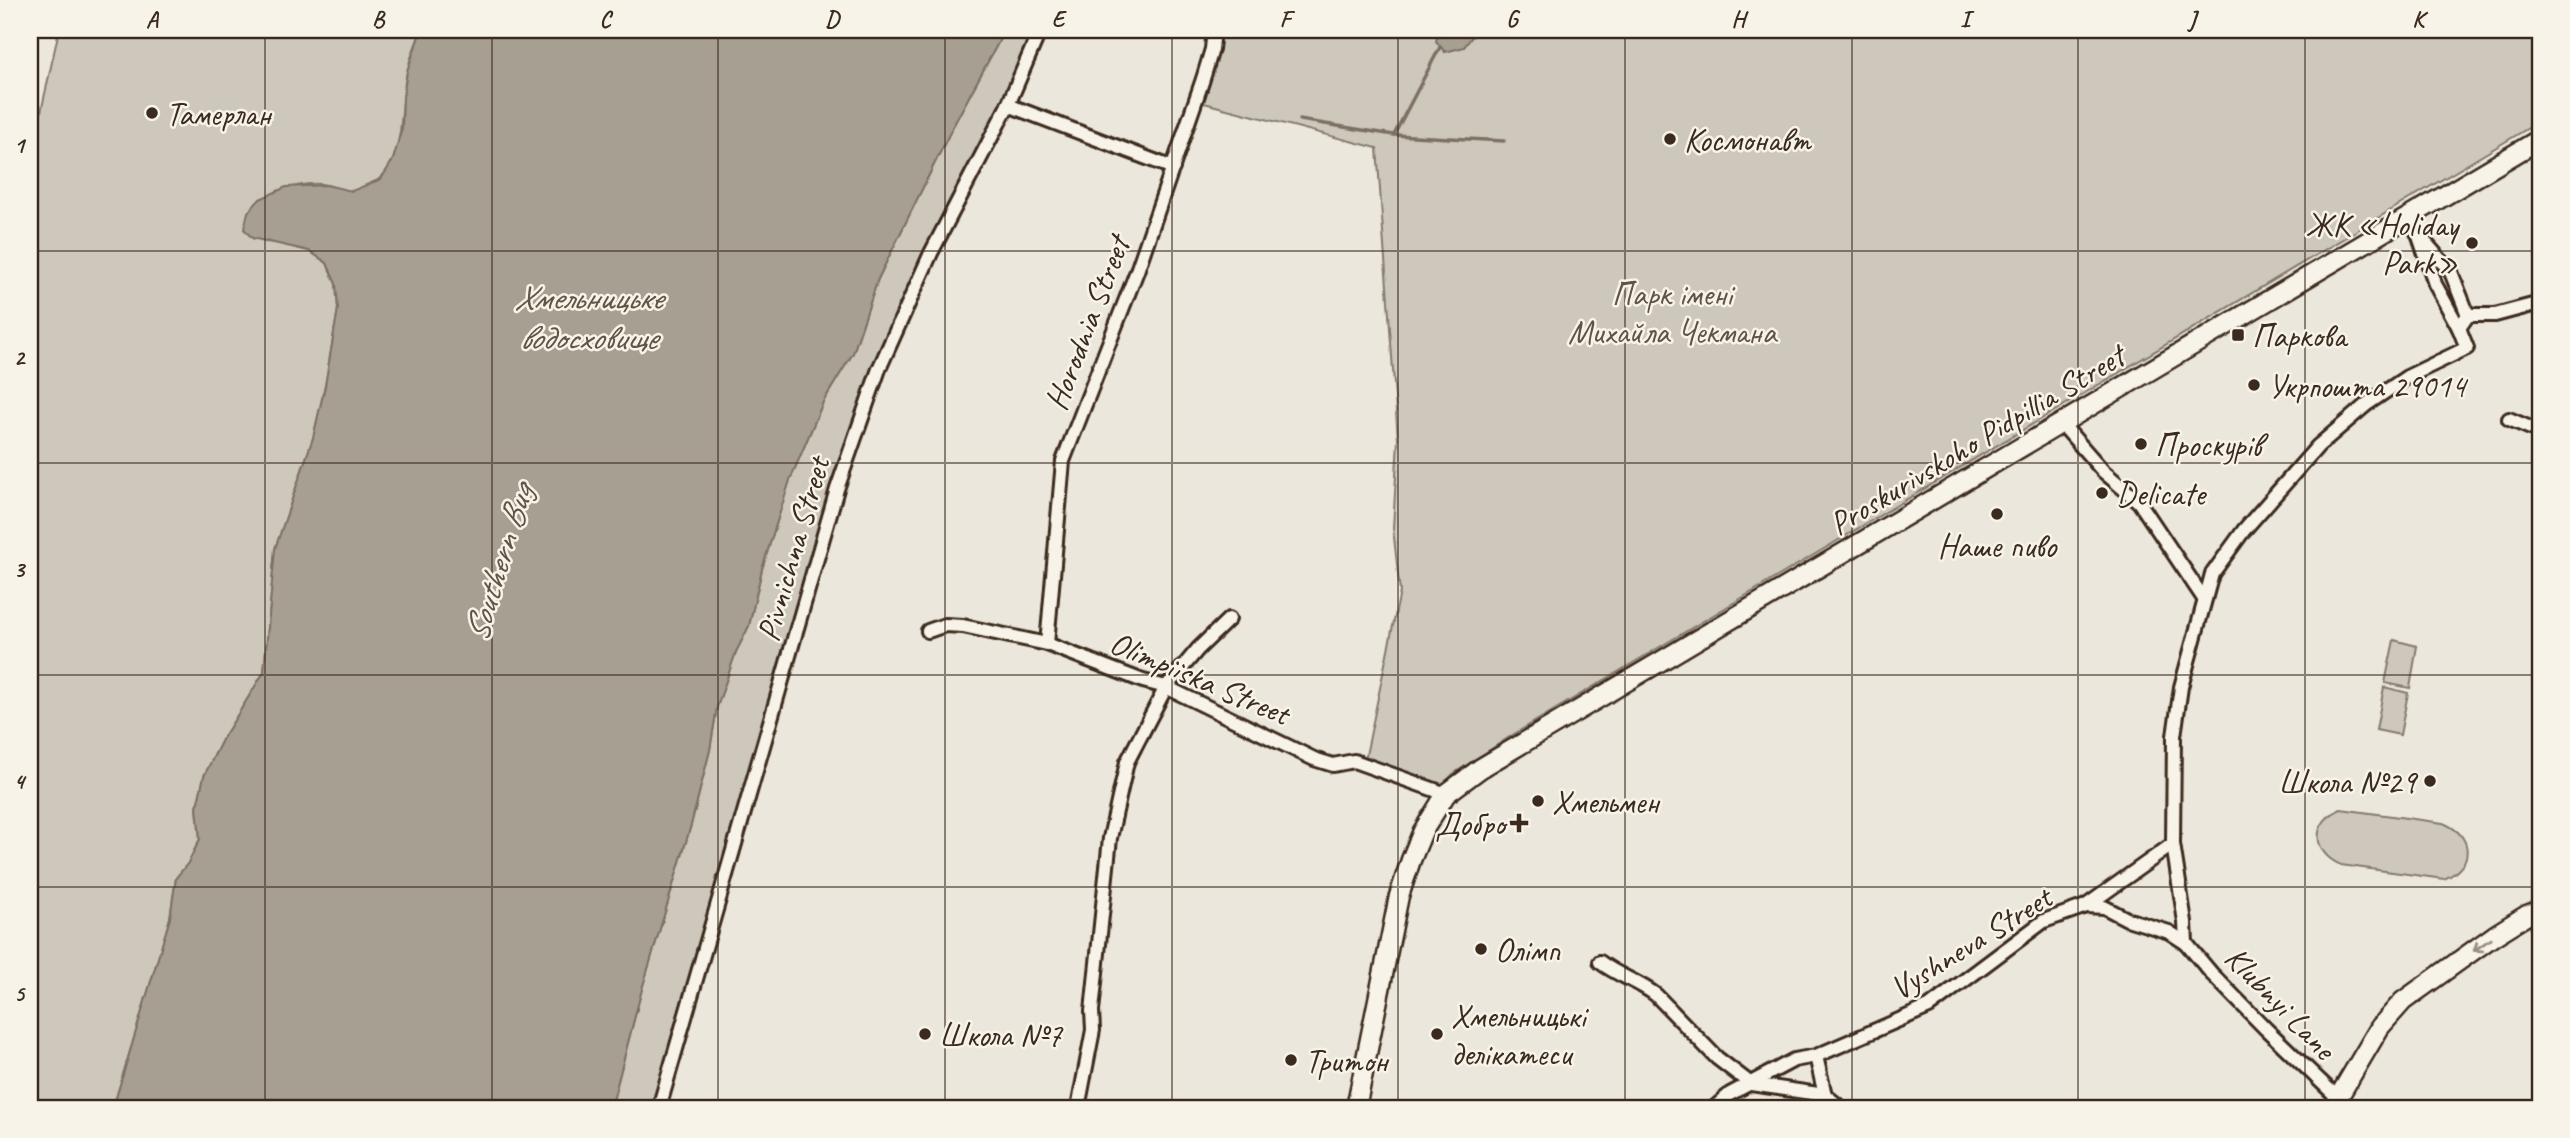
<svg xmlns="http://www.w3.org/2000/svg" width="2570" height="1138" viewBox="0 0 2570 1138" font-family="Caveat,sans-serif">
<rect width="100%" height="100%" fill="#ece7dc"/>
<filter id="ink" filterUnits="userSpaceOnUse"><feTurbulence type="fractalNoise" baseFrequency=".0143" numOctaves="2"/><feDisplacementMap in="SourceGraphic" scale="14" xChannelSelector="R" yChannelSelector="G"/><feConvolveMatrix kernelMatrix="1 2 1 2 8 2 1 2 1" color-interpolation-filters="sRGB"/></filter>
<g filter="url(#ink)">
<g fill="#cec8bc" stroke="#84796d" stroke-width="2">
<path d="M 59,30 L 421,30 C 416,45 409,60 406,76 C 398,116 409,181 353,191 C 344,192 335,187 327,185 C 302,180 282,191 260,199 L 264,242 L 281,243 L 309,251 L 327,263 L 336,284 L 338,309 L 325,386 L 313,438 L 275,549 L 264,672 L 222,740 L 204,776 L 197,807 L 200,839 L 188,863 L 176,878 L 170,918 L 113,1108 L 30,1108 L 30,162 Z"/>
<polygon points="1005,30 1034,30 1003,103 874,366 653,1108 611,1108 642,989 691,825 710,750 717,707 736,652 749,626 762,569 790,480 823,402 853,353 878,279 952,128"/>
<polygon points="1220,30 1452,30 1440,32 1463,47 1477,30 2540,30 2540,121 1514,734 1453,774 1437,791 1364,765 1400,592 1393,528 1398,440 1377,148 1204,103 1219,51"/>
<polygon points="2394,640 2417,646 2410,688 2385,683"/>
<polygon points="2384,687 2408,693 2400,735 2376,730"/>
<path d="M 2341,809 L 2443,823 C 2474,835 2475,866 2444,879 L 2341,865 C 2311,852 2311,822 2341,809 Z"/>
</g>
<g fill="#a89f93" stroke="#7c7064" stroke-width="2">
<polygon points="421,30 1005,30 952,128 878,279 853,353 823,402 790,480 762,569 749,626 736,652 717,707 710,750 691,825 642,989 611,1108 113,1108 170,918 176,878 188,863 200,839 197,807 204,776 222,740 264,672 275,549 313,438 325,386 338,309 336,284 327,263 309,251 252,238 244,229 248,212 260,199 286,187 326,185 352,191 381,179 393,160 402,128 403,97 407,72"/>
<polygon points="1452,30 1477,30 1464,47 1445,52 1436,41 1439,32"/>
</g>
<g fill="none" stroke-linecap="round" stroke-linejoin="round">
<g stroke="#7c7064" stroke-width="3.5">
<polyline points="1300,120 1394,135 1440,47"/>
<polyline points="1395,135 1504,141"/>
</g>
<g stroke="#3b2a1e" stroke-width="18">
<g id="street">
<polyline points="1008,105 1173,168"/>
<polyline points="2408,216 2419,236 2435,284 2459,328"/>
<polyline points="2424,241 2451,272 2468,315"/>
<polyline points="2509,419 2540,432"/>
<polyline points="2061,423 2103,471 2139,502 2204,599"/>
<polyline points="928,631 945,625 963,626 1047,644 1143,681 1166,687 1314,759 1333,765 1354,761 1446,794"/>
<polyline points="1047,644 1063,461 1137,271 1203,79 1212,49 1214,30"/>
<polyline points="2086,906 2104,907 2127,919 2169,932 2186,943 2212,974 2266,1029 2338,1098"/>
<polyline points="2186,943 2185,922 2173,844 2174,736 2181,687 2212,574 2244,530 2318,446 2367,404 2407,377 2467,348 2459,328 2468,315 2495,315 2540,303"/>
<path d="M 1600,962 C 1618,976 1638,981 1656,995 L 1717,1058 L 1751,1084 L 1825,1095 L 1841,1108"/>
<polyline points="1816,1056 1825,1095"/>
<polyline points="659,1108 837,489 879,369 931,253 1008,105 1040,30"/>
<polyline points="1078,1108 1093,1030 1092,1011 1110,838 1127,762 1166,687 1198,649 1229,619"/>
<polyline points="1714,1108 1730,1094 1794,1060 1816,1056 1929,1007 2044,921 2086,906 2173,844"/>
</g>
</g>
<g stroke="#3b2a1e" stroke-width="23">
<g id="secondary">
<polyline points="1356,1108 1399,896 1411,860 1423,831 1446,794 1481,768 2540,139"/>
<polyline points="2335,1108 2338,1098 2380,1027 2403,1001 2495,935 2527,915 2540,910"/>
</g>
</g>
<use href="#street" stroke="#f7f3e8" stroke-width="12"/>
<use href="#secondary" stroke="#f7f3e8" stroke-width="18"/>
</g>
<defs><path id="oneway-shaft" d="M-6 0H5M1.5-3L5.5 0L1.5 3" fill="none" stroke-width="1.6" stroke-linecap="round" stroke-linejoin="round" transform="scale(1.75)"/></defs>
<use stroke="#998e83" href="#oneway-shaft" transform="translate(2482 945) rotate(145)"/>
</g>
<path fill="none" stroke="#3b2a1e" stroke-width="2" stroke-opacity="0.55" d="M 265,30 L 265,1108M 492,30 L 492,1108M 718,30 L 718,1108M 945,30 L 945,1108M 1172,30 L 1172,1108M 1398,30 L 1398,1108M 1625,30 L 1625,1108M 1852,30 L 1852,1108M 2078,30 L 2078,1108M 2305,30 L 2305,1108M 30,251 L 2540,251M 30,463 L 2540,463M 30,675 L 2540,675M 30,887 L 2540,887"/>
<g fill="#3b2a1e" stroke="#f7f3e8" stroke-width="2.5">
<circle cx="152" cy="113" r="7"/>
<circle cx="1670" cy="139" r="7"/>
<circle cx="2472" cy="243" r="7"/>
<rect x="2231" y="328" width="14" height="14" rx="3.5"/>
<circle cx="2254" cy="385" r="7"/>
<circle cx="2141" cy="444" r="7"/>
<circle cx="2102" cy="493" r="7"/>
<circle cx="1997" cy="514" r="7"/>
<circle cx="2430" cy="781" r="7"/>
<circle cx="1538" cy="801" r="7"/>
<path d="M1515.5 812.5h7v7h7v7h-7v7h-7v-7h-7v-7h7z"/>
<circle cx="1481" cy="949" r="7"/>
<circle cx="925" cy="1034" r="7"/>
<circle cx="1437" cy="1034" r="7"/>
<circle cx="1291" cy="1060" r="7"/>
</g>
<g text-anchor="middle" stroke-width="5" stroke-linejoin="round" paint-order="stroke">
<g font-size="33" fill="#3b2a1e" stroke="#f7f3e8" text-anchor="start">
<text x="166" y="125">Тамерлан</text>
<text x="1684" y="151">Космонавт</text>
<text x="2458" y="236" text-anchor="end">ЖК «Holiday<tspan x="2458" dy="38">Park»</tspan></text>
<text x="2252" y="347">Паркова</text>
<text x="2268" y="397">Укрпошта 29014</text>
<text x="2155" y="456">Проскурів</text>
<text x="2116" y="505">Delicate</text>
<text x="1997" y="557" text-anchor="middle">Наше пиво</text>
<text x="2416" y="793" text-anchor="end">Школа №29</text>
<text x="1552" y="813">Хмельмен</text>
<text x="1505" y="835" text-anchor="end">Добро</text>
<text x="1495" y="961">Олімп</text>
<text x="1451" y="1027">Хмельницькі<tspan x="1451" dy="38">делікатеси</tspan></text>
<text x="939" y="1046">Школа №7</text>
<text x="1305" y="1072">Тритон</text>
</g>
<g font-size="33" fill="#605246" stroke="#f7f3e8">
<text x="1672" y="305">Парк імені<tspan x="1672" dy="38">Михайла Чекмана</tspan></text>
</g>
<g font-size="33" fill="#3b2a1e" stroke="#f7f3e8">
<text transform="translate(1086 323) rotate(-69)" y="12">Horodnia Street</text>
<text transform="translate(1976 439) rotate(-31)" y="12">Proskurivskoho Pidpillia Street</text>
<text transform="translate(792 549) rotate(-74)" y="12">Pivnichna Street</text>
<text transform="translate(1200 677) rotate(23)" y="12">Olimpiiska Street</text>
<text transform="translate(1970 942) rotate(-32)" y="12">Vyshneva Street</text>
<text transform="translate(2281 1002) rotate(46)" y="12">Klubnyi Lane</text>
</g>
<g font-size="35" font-style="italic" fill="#615347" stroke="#f7f3e8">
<text x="588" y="309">Хмельницьке<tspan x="588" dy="40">водосховище</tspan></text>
<text transform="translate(498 563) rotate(-73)" y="12">Southern Bug</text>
</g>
</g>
<rect width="2570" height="1138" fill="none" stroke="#f7f3e8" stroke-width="77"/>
<rect x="38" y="38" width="2494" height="1062" fill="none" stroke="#3b2a1e" stroke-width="2.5"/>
<g font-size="23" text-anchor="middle" font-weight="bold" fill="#3b2a1e">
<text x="152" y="27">A</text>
<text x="378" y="27">B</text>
<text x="605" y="27">C</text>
<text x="832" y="27">D</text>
<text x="1058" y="27">E</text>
<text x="1285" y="27">F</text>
<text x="1512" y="27">G</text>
<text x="1738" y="27">H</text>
<text x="1965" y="27">I</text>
<text x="2192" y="27">J</text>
<text x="2418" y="27">K</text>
<text x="19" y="153">1</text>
<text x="19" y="365">2</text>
<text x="19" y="577">3</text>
<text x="19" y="789">4</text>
<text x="19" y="1001">5</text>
</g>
</svg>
